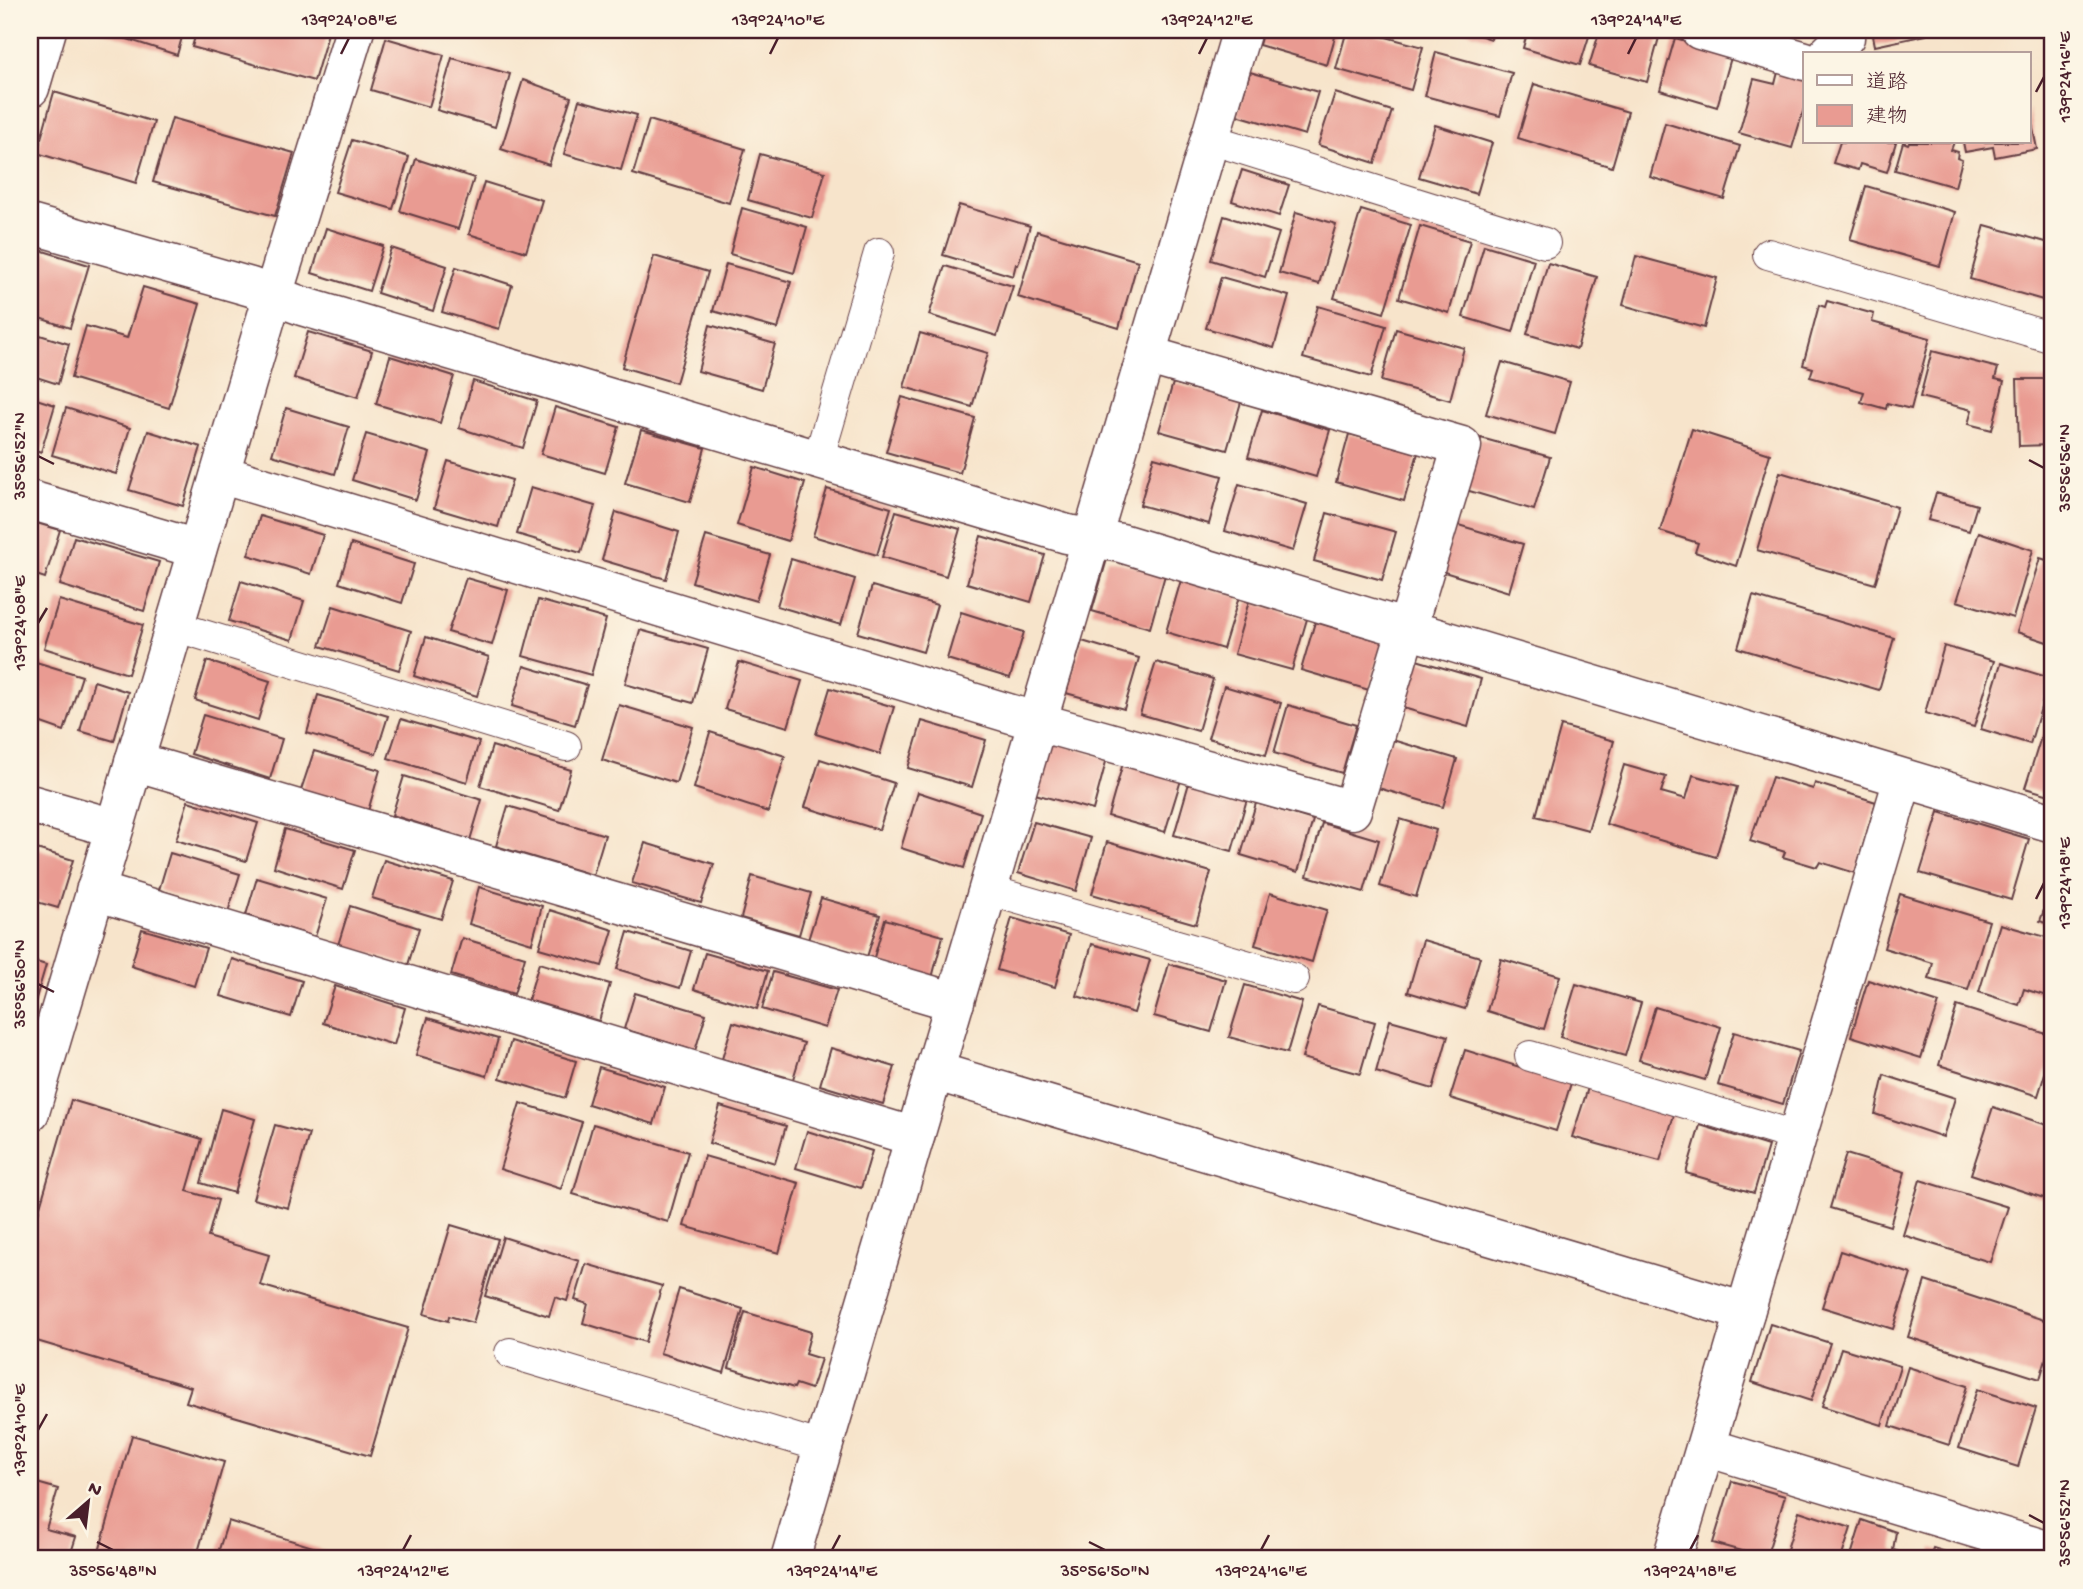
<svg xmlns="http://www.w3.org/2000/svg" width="2083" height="1589" viewBox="0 0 2083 1589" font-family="'Gochi Hand','Klee One',sans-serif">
<rect width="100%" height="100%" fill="#fcf5e5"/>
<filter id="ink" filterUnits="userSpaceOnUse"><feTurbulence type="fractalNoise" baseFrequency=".0143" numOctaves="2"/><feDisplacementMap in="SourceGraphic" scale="14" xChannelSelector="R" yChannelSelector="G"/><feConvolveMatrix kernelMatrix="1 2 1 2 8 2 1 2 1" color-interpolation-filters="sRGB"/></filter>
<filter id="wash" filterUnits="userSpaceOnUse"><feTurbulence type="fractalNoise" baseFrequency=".00686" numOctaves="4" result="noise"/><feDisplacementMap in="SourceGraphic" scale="28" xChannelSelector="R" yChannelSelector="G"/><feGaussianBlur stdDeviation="1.57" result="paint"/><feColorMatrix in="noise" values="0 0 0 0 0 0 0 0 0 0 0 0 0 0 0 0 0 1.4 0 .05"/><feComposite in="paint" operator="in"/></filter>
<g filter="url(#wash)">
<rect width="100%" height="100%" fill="#f7e4cb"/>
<g id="blocks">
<g fill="#e99b92">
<polygon points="99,30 184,30 177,55"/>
<polygon points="197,30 329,30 314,81 192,47"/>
<polygon points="1263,30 1337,30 1327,65 1259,45"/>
<polygon points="1347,30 1360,30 1423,47 1411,90 1336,69"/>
<polygon points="1463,30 1494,30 1491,39"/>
<polygon points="1528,30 1591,30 1580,65 1523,48"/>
<polygon points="1600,30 1661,30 1647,82 1589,66"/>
<polygon points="1872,30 1925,30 1926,35 1875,46"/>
<polygon points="386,38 444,55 429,107 371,90"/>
<polygon points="1675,38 1732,54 1717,107 1660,90"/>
<polygon points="1436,52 1512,73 1500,116 1425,96"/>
<polygon points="452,58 510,74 495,127 437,110"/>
<polygon points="1250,72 1318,92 1305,135 1237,115"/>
<polygon points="1778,72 1805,79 1805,105 1792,148 1739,133 1754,79 1775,84"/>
<polygon points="523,80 571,97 549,165 501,149"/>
<polygon points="1534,84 1628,112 1612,167 1518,138"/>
<polygon points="54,92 154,122 136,183 37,153"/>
<polygon points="1335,93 1392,111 1375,163 1318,145"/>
<polygon points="579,100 637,115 621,170 564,154"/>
<polygon points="2029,109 2037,149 1995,157 1993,147 1965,152 1963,142 2029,142"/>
<polygon points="172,118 294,153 275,216 153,182"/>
<polygon points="649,120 745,149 729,203 633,174"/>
<polygon points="1665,123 1740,146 1724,199 1650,177"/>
<polygon points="1435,125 1492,143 1477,194 1419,177"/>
<polygon points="352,140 409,157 393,209 335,192"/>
<polygon points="1840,142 1896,142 1887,172 1860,164 1858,170 1833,163"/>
<polygon points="1903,142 1908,144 1909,142 1954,142 1951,150 1958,152 1957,158 1962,160 1955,187 1895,170"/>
<polygon points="760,154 825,172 812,218 748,200"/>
<polygon points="416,159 474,178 458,229 400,211"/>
<polygon points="1242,170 1289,185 1279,216 1232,201"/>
<polygon points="484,182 542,200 526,252 469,234"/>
<polygon points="1866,186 1955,212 1940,266 1850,240"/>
<polygon points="959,205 1030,226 1018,265 1016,264 1013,276 943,255"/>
<polygon points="742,208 807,227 794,273 730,254"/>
<polygon points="1361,210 1411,225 1384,313 1334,298"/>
<polygon points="1296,212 1336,224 1319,284 1279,273"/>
<polygon points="1224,216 1279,233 1265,277 1211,260"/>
<polygon points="1985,225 2053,244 2053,303 1970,279"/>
<polygon points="1420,226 1470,241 1449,313 1399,298"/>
<polygon points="326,228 383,246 369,291 312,273"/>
<polygon points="1037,231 1138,261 1119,328 1018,297"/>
<polygon points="1484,245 1534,260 1513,332 1463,317"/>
<polygon points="30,247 89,265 70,328 30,315"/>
<polygon points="391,248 447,266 433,311 377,293"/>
<polygon points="654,256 708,272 676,383 622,367"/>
<polygon points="1636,256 1717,278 1704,328 1623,305"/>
<polygon points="1548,263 1597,277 1577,349 1527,334"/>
<polygon points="726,264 791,282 778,329 713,311"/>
<polygon points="945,266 1013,286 997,336 929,315"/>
<polygon points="456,267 512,285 499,329 442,312"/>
<polygon points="1221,277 1289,296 1274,348 1206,328"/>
<polygon points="143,287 200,304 169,408 71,378 86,326 127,338"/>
<polygon points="1827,301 1874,314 1872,322 1930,338 1911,409 1887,403 1886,409 1861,402 1864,392 1810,377 1813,368 1803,365 1819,305 1825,307"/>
<polygon points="1318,306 1386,326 1371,377 1303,358"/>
<polygon points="710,325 775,344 762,389 698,371"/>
<polygon points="1396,329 1464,348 1450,400 1381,381"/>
<polygon points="30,332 69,344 58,384 30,375"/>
<polygon points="308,332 372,351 358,397 294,378"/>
<polygon points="920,333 988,353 972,407 904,387"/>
<polygon points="1932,351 1998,368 1995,379 2004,381 1992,430 1968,424 1972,410 1920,397"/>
<polygon points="390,356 454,376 440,423 376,404"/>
<polygon points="1502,362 1570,382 1555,434 1486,414"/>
<polygon points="2017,379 2053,379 2053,445 2019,446"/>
<polygon points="473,381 537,401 523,448 459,428"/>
<polygon points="1173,383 1241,402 1227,450 1159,431"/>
<polygon points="30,397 55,405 41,452 30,448"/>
<polygon points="902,397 975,418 960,473 886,452"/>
<polygon points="555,407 619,427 605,473 541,454"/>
<polygon points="66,408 130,428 116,474 52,455"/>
<polygon points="286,408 349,427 335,474 272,455"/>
<polygon points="1262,410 1330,430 1316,477 1248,457"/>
<polygon points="1692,429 1770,454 1736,566 1695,552 1698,543 1660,531"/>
<polygon points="641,430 705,448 690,502 625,483"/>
<polygon points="148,431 201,447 183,506 129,490"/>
<polygon points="366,434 430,453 416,500 352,480"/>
<polygon points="1349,434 1418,453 1404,501 1336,482"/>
<polygon points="1481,438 1550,457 1534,510 1466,490"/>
<polygon points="1154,457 1222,476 1209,524 1140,505"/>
<polygon points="448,461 512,480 498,527 434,508"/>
<polygon points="754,467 805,483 788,541 737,525"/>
<polygon points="1780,472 1897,507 1875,584 1757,550"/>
<polygon points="1239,484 1307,504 1293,551 1225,531"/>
<polygon points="531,487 595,506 581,553 517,534"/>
<polygon points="827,489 891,508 877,555 813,536"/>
<polygon points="1936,493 1977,505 1969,531 1928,520"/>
<polygon points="896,511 960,529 946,576 882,557"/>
<polygon points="616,512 679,532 666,579 602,560"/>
<polygon points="1327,513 1396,532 1382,580 1314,561"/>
<polygon points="260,516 323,535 311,574 248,555"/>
<polygon points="30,521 60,530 45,578 30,573"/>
<polygon points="1455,524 1523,544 1509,592 1441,571"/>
<polygon points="1979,532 2033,550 2013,618 1957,601"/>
<polygon points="706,536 770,555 756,601 692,582"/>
<polygon points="981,536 1045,555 1031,602 967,583"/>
<polygon points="74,537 159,562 144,611 60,585"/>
<polygon points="351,544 414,564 402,603 339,583"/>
<polygon points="2040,558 2053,562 2053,644 2017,632"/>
<polygon points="791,559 855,579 841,625 777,606"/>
<polygon points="1107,559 1165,575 1150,628 1092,611"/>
<polygon points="466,578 508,590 492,645 448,632"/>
<polygon points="1181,580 1239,597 1223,649 1166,632"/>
<polygon points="241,581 304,601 292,640 229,621"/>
<polygon points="872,586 937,605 923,652 858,633"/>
<polygon points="1753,596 1894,638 1879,690 1738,648"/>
<polygon points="59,600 143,625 128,674 44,648"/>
<polygon points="538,600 606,619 591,675 523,656"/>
<polygon points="1249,601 1307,619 1292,670 1234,654"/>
<polygon points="333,606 411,631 399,670 320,646"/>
<polygon points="961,612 1024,632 1010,678 947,659"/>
<polygon points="1315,622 1383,642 1369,690 1301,670"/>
<polygon points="640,630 708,649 693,703 625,684"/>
<polygon points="426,637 489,657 477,696 414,676"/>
<polygon points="1082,641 1139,658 1124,709 1066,693"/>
<polygon points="1944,646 1994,661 1974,727 1925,713"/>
<polygon points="1413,659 1481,679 1468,727 1400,707"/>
<polygon points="207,661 270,681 258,720 195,700"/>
<polygon points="36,662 82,676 64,731 30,719 30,682"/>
<polygon points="739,662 802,681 788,727 725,709"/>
<polygon points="1156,662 1213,679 1198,731 1140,714"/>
<polygon points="2001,663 2050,678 2030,744 1981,729"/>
<polygon points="524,666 587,685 575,725 512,706"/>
<polygon points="94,681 128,692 114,741 80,731"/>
<polygon points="1224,686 1281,703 1266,755 1208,738"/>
<polygon points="830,688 894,707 880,754 816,734"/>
<polygon points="318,695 388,716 376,754 307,733"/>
<polygon points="2053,699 2053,796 2025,788"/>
<polygon points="619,705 693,727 676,783 602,760"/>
<polygon points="1288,705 1356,725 1342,773 1274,753"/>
<polygon points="203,715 282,739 270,779 191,754"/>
<polygon points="401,719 479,742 467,782 388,758"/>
<polygon points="922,721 986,740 972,787 908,768"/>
<polygon points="1561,726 1614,741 1588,830 1536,816"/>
<polygon points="710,732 785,756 768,812 694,788"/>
<polygon points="1389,739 1457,759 1443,807 1375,787"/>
<polygon points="1050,741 1107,758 1093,810 1035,794"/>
<polygon points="492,746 571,770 559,810 480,786"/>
<polygon points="314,751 380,770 368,811 301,790"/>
<polygon points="820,759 894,783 879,830 805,807"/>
<polygon points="1123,763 1181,780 1165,832 1108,816"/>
<polygon points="1624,765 1666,777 1661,792 1686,799 1693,775 1737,787 1716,857 1606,824"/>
<polygon points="404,776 482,800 470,840 392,815"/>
<polygon points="1772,777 1813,789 1815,783 1876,802 1855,873 1820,862 1817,867 1783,857 1785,852 1750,841"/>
<polygon points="1189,783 1247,799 1232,851 1174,835"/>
<polygon points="918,792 981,813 964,868 901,848"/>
<polygon points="188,801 258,823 246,861 176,840"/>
<polygon points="1256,803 1313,820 1298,872 1241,855"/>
<polygon points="508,806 605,835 593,875 496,846"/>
<polygon points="1939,812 2029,839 2011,900 1920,873"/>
<polygon points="1400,819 1436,830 1416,897 1380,886"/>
<polygon points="1034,822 1091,838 1076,891 1018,873"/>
<polygon points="1322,823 1379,840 1364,892 1307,876"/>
<polygon points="285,829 355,850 343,889 274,867"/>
<polygon points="1107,842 1211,872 1196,924 1092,894"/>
<polygon points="645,843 714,864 701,903 632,883"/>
<polygon points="30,847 73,860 58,908 30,900"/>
<polygon points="170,853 240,874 228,912 159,890"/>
<polygon points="384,860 453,881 441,919 372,898"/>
<polygon points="752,876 811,893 799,935 741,918"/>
<polygon points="257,878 327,899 315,937 246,915"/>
<polygon points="479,887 542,906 532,943 469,924"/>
<polygon points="2051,891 2053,892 2053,926 2040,921"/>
<polygon points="1270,893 1327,910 1312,962 1255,945"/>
<polygon points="1900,894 1989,921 1968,990 1929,979 1933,963 1884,948"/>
<polygon points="821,898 880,915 867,957 808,940"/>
<polygon points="350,906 419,928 408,965 338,945"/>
<polygon points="550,910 613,930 602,966 539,948"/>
<polygon points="1012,918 1069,935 1055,987 997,970"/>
<polygon points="885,919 943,936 932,978 873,961"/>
<polygon points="2000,924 2053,939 2053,998 2024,989 2019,1005 1979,992"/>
<polygon points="142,929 206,948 194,986 131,966"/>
<polygon points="628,932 691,951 680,988 617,969"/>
<polygon points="462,938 525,957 514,994 451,975"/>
<polygon points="1423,940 1480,957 1465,1009 1408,992"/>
<polygon points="1092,944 1150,960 1134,1013 1077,996"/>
<polygon points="705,953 768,971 757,1009 694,989"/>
<polygon points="232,959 302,981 291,1017 221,996"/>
<polygon points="1501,959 1560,976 1544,1029 1487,1011"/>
<polygon points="30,960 46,965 34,1005 30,1004"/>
<polygon points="539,963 610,984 599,1021 528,1000"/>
<polygon points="1169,964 1226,980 1211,1032 1154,1016"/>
<polygon points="773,972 837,990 825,1028 762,1009"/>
<polygon points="1868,980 1939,1003 1921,1058 1851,1036"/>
<polygon points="1576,984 1641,1003 1625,1056 1560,1037"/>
<polygon points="1245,985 1302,1002 1287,1053 1229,1037"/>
<polygon points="335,986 405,1008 394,1045 323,1023"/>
<polygon points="635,993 706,1014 695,1051 624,1029"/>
<polygon points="1318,1006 1375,1022 1360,1074 1302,1058"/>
<polygon points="1957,1006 2053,1036 2053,1048 2038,1096 1939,1065"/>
<polygon points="1655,1007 1721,1027 1705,1080 1639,1060"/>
<polygon points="428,1018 498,1039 487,1076 416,1055"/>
<polygon points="1390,1020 1448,1036 1433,1089 1376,1072"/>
<polygon points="733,1022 804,1043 793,1079 722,1059"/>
<polygon points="1734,1032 1799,1051 1783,1104 1718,1085"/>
<polygon points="511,1041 576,1061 565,1098 500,1078"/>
<polygon points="831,1048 895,1067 883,1104 820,1085"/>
<polygon points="1465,1050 1571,1083 1556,1131 1450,1098"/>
<polygon points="599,1067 665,1087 654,1124 588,1104"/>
<polygon points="1884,1075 1955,1098 1943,1137 1875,1114"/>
<polygon points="1588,1088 1674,1115 1660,1161 1572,1137"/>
<polygon points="71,1100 202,1139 187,1191 218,1200 208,1237 269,1255 260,1285 408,1328 370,1456 186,1402 191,1387 30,1339 30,1241"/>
<polygon points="520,1103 582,1122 561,1189 500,1169"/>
<polygon points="720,1106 786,1126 775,1163 709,1143"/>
<polygon points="1993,1107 2053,1127 2053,1201 1971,1174"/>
<polygon points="221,1109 255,1119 234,1193 201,1183"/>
<polygon points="593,1124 688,1152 668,1222 573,1194"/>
<polygon points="275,1125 309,1134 288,1208 253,1199"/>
<polygon points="1700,1125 1768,1146 1754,1193 1686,1173"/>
<polygon points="807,1131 872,1151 861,1188 796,1168"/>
<polygon points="1846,1154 1905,1172 1890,1226 1830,1208"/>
<polygon points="704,1156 799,1183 779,1253 684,1226"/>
<polygon points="1920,1180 2008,1207 1990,1262 1903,1235"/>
<polygon points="451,1225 498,1239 473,1323 449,1316 448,1321 424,1314"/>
<polygon points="503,1237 579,1261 567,1301 555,1297 549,1316 485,1296"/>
<polygon points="1840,1251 1911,1274 1893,1329 1822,1307"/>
<polygon points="586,1264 662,1286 645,1342 583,1323 588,1304 575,1300"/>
<polygon points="1925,1281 2053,1323 2053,1334 2040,1379 1908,1337"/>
<polygon points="679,1289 743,1309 724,1373 660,1353"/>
<polygon points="745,1312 811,1332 805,1354 821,1359 811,1389 796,1384 794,1388 729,1368"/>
<polygon points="1770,1324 1830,1343 1811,1401 1752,1382"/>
<polygon points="1841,1348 1900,1366 1882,1425 1822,1406"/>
<polygon points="1908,1367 1967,1386 1949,1445 1890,1426"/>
<polygon points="1977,1389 2036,1408 2018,1467 1959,1448"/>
<polygon points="132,1435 224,1462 196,1559 97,1559"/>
<polygon points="30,1481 58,1489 46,1529 76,1537 69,1559 30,1559"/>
<polygon points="1732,1481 1785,1496 1766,1558 1713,1543"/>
<polygon points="1799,1511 1851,1528 1841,1559 1784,1559"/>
<polygon points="1862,1520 1896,1532 1893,1550 1908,1555 1907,1559 1850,1559"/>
<polygon points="228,1521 352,1559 216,1559"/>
<polygon points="1933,1548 1968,1559 1930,1559"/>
</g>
</g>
</g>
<g filter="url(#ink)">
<use href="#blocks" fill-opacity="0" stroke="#643d43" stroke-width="2"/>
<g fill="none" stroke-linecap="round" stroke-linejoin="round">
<g stroke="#643d43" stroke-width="32">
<g id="lane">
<polyline points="1210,139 1545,243"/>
<polyline points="1768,254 2053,338"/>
<polyline points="818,460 879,253"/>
<polyline points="174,626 566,746"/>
<polyline points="988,890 1294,979"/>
<polyline points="1530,1056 1798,1137"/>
<polyline points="510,1353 823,1447"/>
</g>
</g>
<g stroke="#643d43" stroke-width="41">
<g id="street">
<polyline points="1700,30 1805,61"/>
<polyline points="1828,54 1845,37 1843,30"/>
<polyline points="30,88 47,30"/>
<polyline points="30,224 251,287 302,306 1067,534 1121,543 2053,823"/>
<polyline points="220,474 1038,722 1352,810 1462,446 1146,355"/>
<polyline points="30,500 197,549"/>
<polyline points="134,761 955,1002"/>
<polyline points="30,804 114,828"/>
<polyline points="95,891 915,1137"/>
<polyline points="934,1071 1745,1312"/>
<polyline points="30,1112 273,295 355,30"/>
<polyline points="1706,1447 2053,1552"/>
<polyline points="790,1559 1242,30"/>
<polyline points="1672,1559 1903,779"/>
</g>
</g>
<use href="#lane" stroke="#fff" stroke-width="30"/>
<use href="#street" stroke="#fff" stroke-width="38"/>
</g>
</g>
<path fill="none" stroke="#4a1f2b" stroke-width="2.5" d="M 341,54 L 349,38M 770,54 L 778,38M 1199,54 L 1207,38M 1628,54 L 1636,38M 2036,92 L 2044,77M 38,456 L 54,464M 2029,460 L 2044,468M 38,623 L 47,608M 2036,899 L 2044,883M 38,984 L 54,992M 38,1430 L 47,1414M 2029,1515 L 2044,1523M 97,1542 L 113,1550M 1089,1542 L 1105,1550M 403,1550 L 411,1535M 832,1550 L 840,1535M 1261,1550 L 1269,1535M 1690,1550 L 1698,1535"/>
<rect width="2083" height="1589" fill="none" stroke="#fcf5e5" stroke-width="77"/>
<rect x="1803" y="52" width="228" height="91" fill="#fcf5e5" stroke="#b59f9b" stroke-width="2"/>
<rect x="1817" y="75" width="35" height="10" fill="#ffffff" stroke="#b59f9b" stroke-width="2"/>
<text x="1866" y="88" font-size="21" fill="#4a1f2b">道路</text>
<rect x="1817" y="105" width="35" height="21" fill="#e99b92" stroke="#b59f9b" stroke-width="2"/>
<text x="1866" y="122" font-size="21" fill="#4a1f2b">建物</text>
<g transform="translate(88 1502) rotate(28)" stroke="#fcf5e5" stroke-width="5" paint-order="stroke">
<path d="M0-5L12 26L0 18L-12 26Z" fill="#4a1f2b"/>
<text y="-10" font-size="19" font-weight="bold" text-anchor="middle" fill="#4a1f2b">N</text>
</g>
<rect x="38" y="38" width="2006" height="1512" fill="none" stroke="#4a1f2b" stroke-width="2.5"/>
<g font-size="18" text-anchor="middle" fill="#4a1f2b">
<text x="349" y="25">139°24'08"E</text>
<text x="778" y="25">139°24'10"E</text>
<text x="1207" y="25">139°24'12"E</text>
<text x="1636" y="25">139°24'14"E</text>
<text transform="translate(2064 77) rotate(-90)" y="6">139°24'16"E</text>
<text transform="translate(19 456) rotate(-90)" y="6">35°56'52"N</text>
<text transform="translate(2064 468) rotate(-90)" y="6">35°56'56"N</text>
<text transform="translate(19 623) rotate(-90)" y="6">139°24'08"E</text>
<text transform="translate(2064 883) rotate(-90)" y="6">139°24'18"E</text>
<text transform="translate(19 984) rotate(-90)" y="6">35°56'50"N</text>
<text transform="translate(19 1430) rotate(-90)" y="6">139°24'10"E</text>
<text transform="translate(2064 1523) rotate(-90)" y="6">35°56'52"N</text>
<text x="113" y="1576">35°56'48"N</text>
<text x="403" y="1576">139°24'12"E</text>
<text x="832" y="1576">139°24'14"E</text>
<text x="1105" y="1576">35°56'50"N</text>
<text x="1261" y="1576">139°24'16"E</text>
<text x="1690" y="1576">139°24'18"E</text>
</g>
</svg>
